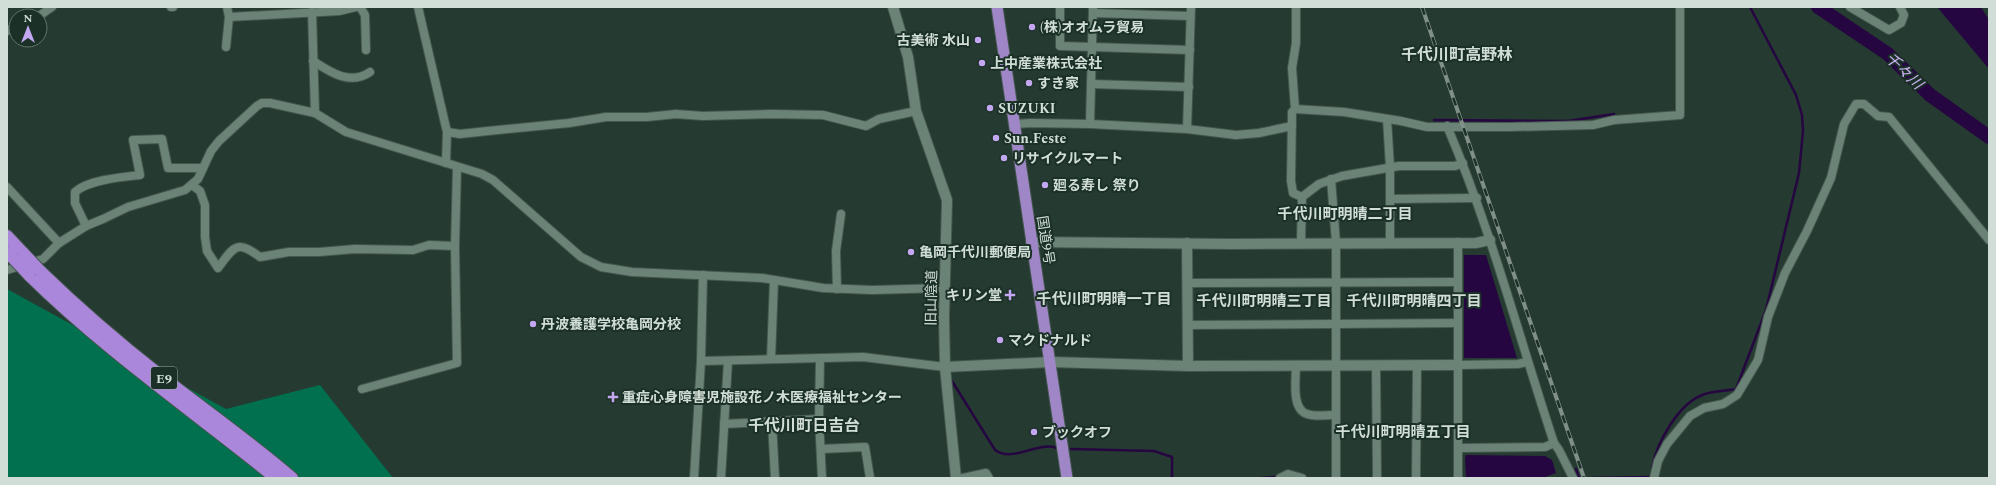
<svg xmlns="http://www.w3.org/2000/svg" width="1996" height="485" viewBox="0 0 1996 485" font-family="Spectral,'Noto Sans JP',serif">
<rect width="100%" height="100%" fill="#253a31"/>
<polygon fill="#01704f" points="7,289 226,409 320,385 393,478 7,478"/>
<g fill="#250641">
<polygon points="1937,7 1981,7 1989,20 1989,69"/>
<polygon points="1464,255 1486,255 1517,358 1464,358"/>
<polygon points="1466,455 1545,456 1552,460 1556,473 1542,478 1466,478 1465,458"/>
</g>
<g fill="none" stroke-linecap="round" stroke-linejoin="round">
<g stroke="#250641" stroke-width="2.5">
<polyline points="1434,120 1568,121 1614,114"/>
<path d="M 952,381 L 995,450 C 1013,463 1037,441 1057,448"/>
<polyline points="1071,449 1154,451 1172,457 1172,478"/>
<path d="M 1652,468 C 1657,442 1679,402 1705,394 C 1714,391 1726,391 1736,389 L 1766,310 L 1799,173 L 1803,131 L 1802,115 L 1796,95 L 1750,7"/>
<polyline points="1576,469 1579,478"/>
<polyline points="1261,478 1275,477"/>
<polyline points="1593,478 1651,477"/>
</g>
<polyline stroke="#250641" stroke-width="14" points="1818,7 1888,54 1930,95 1989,137"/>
<g stroke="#44564e" stroke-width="10">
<g id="minor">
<polyline points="171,7 173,7"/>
<polyline points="360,7 365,15 366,50"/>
<polyline points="418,7 447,132 446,163"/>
<polyline points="1060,7 1060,46 1190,50"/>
<polyline points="1296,7 1296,43 1292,68 1295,109 1292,112 1291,181 1293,193 1302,197"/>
<polyline points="1850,7 1889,30 1901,23 1904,15 1900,7"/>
<polyline points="312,12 315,113"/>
<polyline points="1093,13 1190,16"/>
<polyline points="39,16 52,7"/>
<polyline points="229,17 339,11 356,7"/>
<polyline points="7,31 16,27"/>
<polyline points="226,47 229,17 227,7"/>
<path d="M 313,61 C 330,72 350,86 370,72"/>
<polyline points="1091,84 1189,87"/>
<polyline points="1295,109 1344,112 1401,121 1427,127 1509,127 1593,125 1614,120 1680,115 1680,7"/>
<polyline points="1387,119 1390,167 1390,243"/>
<polyline points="1014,124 1031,123 1090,124 1187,129 1236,135 1259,133 1292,126"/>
<polyline points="1090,124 1093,7"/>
<path d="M 1447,126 C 1491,229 1519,337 1554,443 L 1559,450 L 1573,478"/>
<polyline points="1187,129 1191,7"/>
<polyline points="447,132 460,134 488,131 569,123 606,117 647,117 676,114 703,116 773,114 823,115 866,126 879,119 916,111"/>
<polyline points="1331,179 1336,243 1336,478"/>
<path d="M 192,185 L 200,191 L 205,205 L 205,237 L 207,251 L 218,268 C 234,247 236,239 260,257 L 289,252 L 319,252 L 355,249 L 413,250 L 429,245 L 455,246"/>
<polyline points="7,187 59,243"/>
<polyline points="1390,199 1477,198"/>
<path d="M 86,226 L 75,203 L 75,192 C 88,180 122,177 140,175 L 133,140 L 162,139 L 168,168 L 203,168"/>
<polyline points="1458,242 1458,478"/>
<polyline points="1301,243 1302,197 1319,184 1342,176 1399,166 1455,166 1463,163"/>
<polyline points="7,270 43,259 59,243 86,226 103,219 128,207 185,190 198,179 211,151 219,141 257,106 262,103 270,103 315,113 346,132 482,174 493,180 581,257 601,267 632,272 762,278 823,288 872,290 944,288"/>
<polyline points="1188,283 1457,282"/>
<polyline points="837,289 836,251 841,214"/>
<polyline points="1188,325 1457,323"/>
<polyline points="820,358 819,419 822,478"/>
<polyline points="771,359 774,280"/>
<polyline points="701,361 863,357 945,367"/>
<path d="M 1296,365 C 1296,379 1291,409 1307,414 C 1315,417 1326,415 1335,415"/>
<polyline points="1376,365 1377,478"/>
<polyline points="1457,365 1518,364 1527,362"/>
<polyline points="362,389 457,363 455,246 457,167"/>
<polyline points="772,422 775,478"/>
<polyline points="724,424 819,419"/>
<polyline points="1458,448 1545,447 1554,443"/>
<polyline points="821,449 865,447 870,478"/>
<polyline points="694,478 701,361 703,275"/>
<polyline points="721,478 728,361"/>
<polyline points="963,478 986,473 989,478"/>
<polyline points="1280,478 1288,474 1302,478"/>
<polyline points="1416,478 1417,365"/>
<polyline points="1654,478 1658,461 1667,444 1690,416 1704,408 1723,404 1737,395 1758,360 1768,317 1785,273 1807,231 1831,178 1844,124 1856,104 1864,104 1878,116 1889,117 1989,240"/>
</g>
</g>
<g stroke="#44564e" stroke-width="12">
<g id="tertiary">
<polyline points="893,7 908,57 916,111 947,200 944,317 945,367 956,478"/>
<polyline points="1031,242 1231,244 1476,243 1490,240"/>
<polyline points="1187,243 1188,366"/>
<polyline points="945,367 1051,362 1188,366 1457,365"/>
</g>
</g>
<g stroke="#44564e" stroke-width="13">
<polyline id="trunk" points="997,7 1067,478"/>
</g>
<g stroke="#44564e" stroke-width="14">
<g id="motorway">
<polyline points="7,236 24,254"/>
<polyline points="7,252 13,258"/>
<path d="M 40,271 C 79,309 120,344 162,377 C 206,411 250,442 292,478"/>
<path d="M 29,275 C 105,350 193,411 276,478"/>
</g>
</g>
<use href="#minor" stroke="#6b8377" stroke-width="8"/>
<use href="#tertiary" stroke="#6b8377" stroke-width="10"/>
<use href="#trunk" stroke="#9e86c7" stroke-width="11"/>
<use href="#motorway" stroke="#aa87db" stroke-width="12"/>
<g stroke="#809088" stroke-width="4">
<polyline id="rail" points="1422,7 1584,478"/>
</g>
<use href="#rail" stroke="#1b3027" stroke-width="2.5" stroke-dasharray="8" stroke-linecap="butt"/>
<g stroke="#44564e" stroke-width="14" stroke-linecap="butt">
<g id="motorway-bridge">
<polyline points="24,254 40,271"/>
<polyline points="13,258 29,275"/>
</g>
</g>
<use href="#motorway-bridge" stroke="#aa87db" stroke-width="12"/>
</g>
<g fill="#c4a7f1" stroke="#1b3027" stroke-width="1.5">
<circle cx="1032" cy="27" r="4"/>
<circle cx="978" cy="40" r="4"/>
<circle cx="982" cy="63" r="4"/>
<circle cx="1029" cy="83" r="4"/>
<circle cx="990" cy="108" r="4"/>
<circle cx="996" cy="138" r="4"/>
<circle cx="1004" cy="158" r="4"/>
<circle cx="1045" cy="185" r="4"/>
<circle cx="911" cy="252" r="4"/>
<path d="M1008 289h4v4h4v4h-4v4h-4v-4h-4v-4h4z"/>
<circle cx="533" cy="324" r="4"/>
<circle cx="1000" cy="340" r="4"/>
<path d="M611 391h4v4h4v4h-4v4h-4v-4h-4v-4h4z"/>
<circle cx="1034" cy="432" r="4"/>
</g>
<g text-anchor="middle" stroke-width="4" stroke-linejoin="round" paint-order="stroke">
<rect fill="#1b3027" stroke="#9aaaa2" stroke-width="1" x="151" y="367" width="26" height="22" rx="3"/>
<g font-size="13" font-weight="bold" fill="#d1ded7">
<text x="164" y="383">E9</text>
</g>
<g font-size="14" font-weight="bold" fill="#d1ded7" stroke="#1b3027" text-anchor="start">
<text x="1040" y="32">(株)オオムラ貿易</text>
<text x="970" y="45" text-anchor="end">古美術 水山</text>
<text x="990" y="68">上中産業株式会社</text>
<text x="1037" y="88">すき家</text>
<text x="998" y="113">SUZUKI</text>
<text x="1004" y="143">Sun.Feste</text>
<text x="1012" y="163">リサイクルマート</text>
<text x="1053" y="190">廻る寿し 祭り</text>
<text x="919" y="257">亀岡千代川郵便局</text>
<text x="1002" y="300" text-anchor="end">キリン堂</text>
<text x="541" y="329">丹波養護学校亀岡分校</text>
<text x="1008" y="345">マクドナルド</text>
<text x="622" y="402">重症心身障害児施設花ノ木医療福祉センター</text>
<text x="1042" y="437">ブックオフ</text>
</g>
<g font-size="14" fill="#d1ded7" stroke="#1b3027">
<text transform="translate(1046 240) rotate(81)" y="5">国道9号</text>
<text transform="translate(931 298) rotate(-89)" y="5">旧山陰道</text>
</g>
<g font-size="15" font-style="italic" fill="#cdb3f5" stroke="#1b3027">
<text transform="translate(1904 71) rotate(43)" y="5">千々川</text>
</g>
<g font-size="15" font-weight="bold" fill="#d1ded7" stroke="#1b3027">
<text x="1345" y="219">千代川町明晴二丁目</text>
<text x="1104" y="304">千代川町明晴一丁目</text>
<text x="1264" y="306">千代川町明晴三丁目</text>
<text x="1414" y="306">千代川町明晴四丁目</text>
<text x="1403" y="437">千代川町明晴五丁目</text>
</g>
<g font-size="16" font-weight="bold" fill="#d1ded7" stroke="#1b3027">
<text x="1457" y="60">千代川町高野林</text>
<text x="804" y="431">千代川町日吉台</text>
</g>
</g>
<rect width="1996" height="485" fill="none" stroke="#d1ded7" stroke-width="16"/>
<g transform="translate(28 28)"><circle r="19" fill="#1b3027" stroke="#64766d"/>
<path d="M0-3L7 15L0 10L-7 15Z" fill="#c4a7f1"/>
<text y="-6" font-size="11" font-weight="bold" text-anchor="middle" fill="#d1ded7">N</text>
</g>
</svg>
